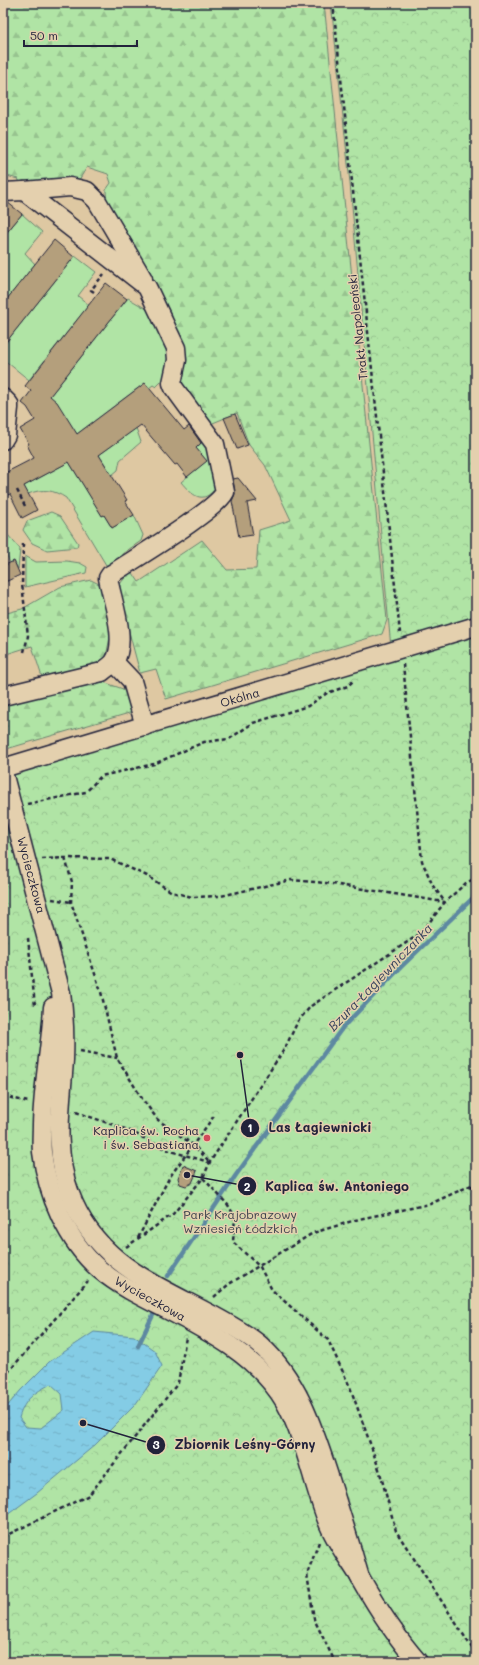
<svg xmlns="http://www.w3.org/2000/svg" width="479" height="1665" viewBox="0 0 479 1665" font-family="Mali,sans-serif">
<defs>
<pattern id="forest-firs" width="22" height="20" patternUnits="userSpaceOnUse"><rect width="22" height="20" fill="#b0e4a5"/><path d="M5 1l3.5 6h-7zM16 11l3.5 6h-7z" fill="#97c38f"/></pattern>
<pattern id="park-crowns" width="20" height="18" patternUnits="userSpaceOnUse"><rect width="20" height="18" fill="#b0e4a5"/><path d="M2 6a3 3 0 1 1 6 0M12 15a3 3 0 1 1 6 0" fill="none" stroke="#97c38f"/></pattern>
<pattern id="water-ripples" width="26" height="14" patternUnits="userSpaceOnUse"><rect width="26" height="14" fill="#84cce5"/><path d="M2 4q2-2 4 0t4 0M15 11q2-2 4 0t4 0" fill="none" stroke="#72afc5"/></pattern>
</defs>
<rect width="100%" height="100%" fill="#dec8a2"/>
<filter id="ink" filterUnits="userSpaceOnUse"><feTurbulence type="fractalNoise" baseFrequency=".025" numOctaves="2"/><feDisplacementMap in="SourceGraphic" scale="8" xChannelSelector="R" yChannelSelector="G"/><feConvolveMatrix kernelMatrix="1 2 1 2 8 2 1 2 1" color-interpolation-filters="sRGB"/></filter>
<g filter="url(#ink)">
<g fill="#b0e4a5" stroke="#698370">
<polygon points="22,214 42,232 25,253 35,264 3,304 3,237"/>
<polygon points="75,256 96,272 78,296 89,305 29,380 3,359 3,346"/>
<polygon points="128,298 150,311 172,351 168,375 156,387 153,385 149,388 145,383 77,434 50,396"/>
<polygon points="136,428 141,442 120,460 118,470 112,475 99,455"/>
<path d="M 206,439 L 216,487 C 203,506 192,495 181,482 L 206,461 L 196,448 Z"/>
<path d="M 69,462 L 102,515 L 104,515 L 112,528 L 134,515 L 143,535 L 141,541 L 122,554 L 111,565 L 106,565 L 66,498 C 54,490 43,488 28,494 L 24,486 Z"/>
<polygon points="3,525 7,534 20,549 18,569 14,561 10,563 3,546"/>
<polygon points="25,556 36,562 67,561 80,563 87,567 86,573 25,587"/>
</g>
<g fill="url(#forest-firs)" stroke="#698370">
<polygon points="3,3 324,3 387,620 382,634 166,699 156,669 140,673 119,594 120,584 131,570 139,582 202,540 227,570 256,569 259,530 291,520 265,465 249,445 237,413 208,425 180,381 107,208 106,190 111,183 108,174 87,167 79,180 24,188 18,179 3,175"/>
<polygon points="51,512 60,516 78,543 77,547 47,550 32,543 23,530 27,521"/>
<polygon points="91,580 103,586 113,623 105,661 72,674 42,677 32,646 3,655 3,614 22,609 60,587"/>
<polygon points="103,682 123,689 136,711 3,750 3,702"/>
</g>
<polygon fill="url(#park-crowns)" stroke="#698370" points="331,3 476,3 476,1662 3,1662 3,778 392,660 350,183"/>
<path fill="url(#water-ripples)" stroke="#5d88a1" fill-rule="evenodd" d="M 94,1332 L 134,1336 L 155,1351 L 162,1366 L 135,1405 L 95,1445 L 37,1493 L 3,1518 L 3,1411 L 21,1390 L 49,1362 ZM 51,1384 L 62,1394 L 64,1410 L 41,1428 L 26,1427 L 19,1418 C 25,1398 34,1393 51,1384 Z"/>
<g fill="none" stroke-linecap="round" stroke-linejoin="round">
<g stroke="#5d88a1" stroke-width="4.5">
<polyline points="168,1276 236,1175 343,1027 401,967 476,895"/>
<polyline points="138,1346 153,1315"/>
</g>
</g>
<g fill="#b49f7b" stroke="#22223b">
<polygon points="3,202 7,202 22,214 3,237"/>
<polygon points="54,240 74,257 3,346 3,304"/>
<polygon points="106,283 127,299 50,396 57,402 77,434 145,383 184,430 189,426 201,443 196,448 207,461 187,477 177,464 175,465 141,425 99,455 127,500 125,501 134,515 112,528 104,515 102,516 69,462 24,486 37,510 22,518 10,494 3,497 3,474 34,458 27,445 29,444 20,429 35,420 27,407 22,403 31,391 25,386"/>
<polygon points="235,414 248,445 237,449 224,418"/>
<polygon points="238,478 257,501 247,503 253,535 239,537 232,501 235,494 233,479"/>
<polygon points="14,561 20,575 3,583 3,566"/>
<polygon points="183,1165 197,1171 192,1183 186,1186 180,1184 178,1178"/>
</g>
<g fill="none" stroke-linecap="round" stroke-linejoin="round">
<g stroke="#22223b" stroke-width="21">
<g id="minor">
<polyline points="24,191 70,187 87,191 97,201 143,279"/>
<path d="M 3,192 L 24,191 L 147,287 L 176,348 L 177,360 L 172,383 L 174,388 L 215,444 L 225,492 C 216,511 132,560 110,575 L 108,578 C 112,601 128,641 114,662 C 111,666 105,669 102,672 L 3,696"/>
<polyline points="3,398 9,404 9,408 6,435 3,440"/>
<polyline points="114,662 132,681 145,726"/>
<polyline points="3,768 476,626"/>
<path d="M 3,772 L 61,993 C 64,1015 65,1037 64,1060 C 61,1107 53,1149 70,1194 C 95,1262 153,1283 212,1315 C 228,1324 246,1333 260,1345 C 297,1378 313,1427 328,1473 C 339,1508 350,1543 360,1578"/>
<path d="M 53,1007 C 51,1046 43,1085 42,1124 C 42,1133 41,1143 42,1152 C 47,1194 67,1241 99,1269 C 118,1285 140,1296 162,1307 C 207,1330 258,1356 285,1402 C 305,1438 312,1481 327,1520 C 335,1542 349,1559 361,1579 C 378,1609 395,1636 418,1662"/>
</g>
</g>
<g stroke="#22223b" stroke-width="2.5" stroke-dasharray="4 3" stroke-linecap="butt">
<polyline points="333,3 400,633"/>
<polyline points="94,292 91,290 104,274"/>
<polyline points="3,458 5,466 3,467"/>
<polyline points="17,490 25,506"/>
<polyline points="23,544 22,584 28,636 24,652"/>
<polyline points="403,664 422,861 433,886 445,902"/>
<polyline points="27,804 86,792 101,776 154,764 204,742 229,739 253,723 308,706 327,693 348,686 354,680"/>
<polyline points="3,851 8,855"/>
<polyline points="65,858 72,882 71,902 101,992 117,1058 143,1100 158,1120 193,1145 210,1162"/>
<polyline points="42,859 65,858 110,859 147,876 172,892 192,897 221,896 291,880 326,883 444,902"/>
<polyline points="52,899 71,902"/>
<polyline points="28,938 35,1006"/>
<polyline points="80,1051 117,1058"/>
<polyline points="3,1096 28,1102"/>
<polyline points="76,1112 128,1130 167,1150 209,1162"/>
<polyline points="203,1178 228,1205 235,1217 233,1242 260,1267 272,1290 328,1340 350,1387 365,1429 379,1469 396,1531 476,1654"/>
<polyline points="472,1185 476,1225"/>
<polyline points="138,1238 169,1178 214,1116"/>
<polyline points="126,1247 173,1214 203,1178 210,1162 285,1048 298,1021 311,1006 421,933 445,902 466,883 476,878"/>
<polyline points="214,1297 229,1284 313,1233 359,1219 430,1204 476,1183"/>
<polyline points="3,1378 88,1281"/>
<polyline points="3,1537 89,1495 178,1383 186,1337"/>
<polyline points="319,1542 307,1574 314,1619 335,1662"/>
</g>
<use href="#minor" stroke="#e4d0ae" stroke-width="18"/>
</g>
</g>
<circle fill="#d1495b" stroke="#e4d0ae" stroke-width="1.5" cx="207" cy="1138" r="4"/>
<g text-anchor="middle" stroke-width="3" stroke-linejoin="round" paint-order="stroke">
<g font-size="12" fill="#22223b" stroke="#e4d0ae">
<text transform="translate(358 327) rotate(-96)" y="4">Trakt Napoleoński</text>
<text transform="translate(240 698) rotate(-16)" y="4">Okólna</text>
<text transform="translate(31 875) rotate(75)" y="4">Wycieczkowa</text>
<text transform="translate(150 1299) rotate(29)" y="4">Wycieczkowa</text>
</g>
<g font-size="12" fill="#22223b" stroke="#e4d0ae" text-anchor="end">
<text x="199" y="1135">Kaplica św. Rocha<tspan x="199" dy="14">i św. Sebastiana</tspan></text>
</g>
<g font-size="12" fill="#373f4b" stroke="#e4d0ae">
<text x="240" y="1219">Park Krajobrazowy<tspan x="240" dy="14">Wzniesień Łódzkich</tspan></text>
</g>
<g font-size="13" font-style="italic" fill="#36445d" stroke="#e4d0ae">
<text transform="translate(380 977) rotate(-46)" y="5">Bzura-Łagiewniczanka</text>
</g>
</g>
<path fill="none" stroke="#22223b" stroke-width="1.5" d="M240 1055L250 1128M187 1175L247 1186M83 1423L156 1445"/>
<g fill="#22223b" stroke="#e4d0ae" stroke-width="1.5">
<circle cx="240" cy="1055" r="4"/>
<circle cx="187" cy="1175" r="4"/>
<circle cx="83" cy="1423" r="4"/>
<circle cx="250" cy="1128" r="10"/>
<circle cx="247" cy="1186" r="10"/>
<circle cx="156" cy="1445" r="10"/>
</g>
<g font-size="12" text-anchor="middle" font-weight="bold" fill="#fff">
<text x="250" y="1132">1</text>
<text x="247" y="1191">2</text>
<text x="156" y="1449">3</text>
</g>
<g font-size="13" text-anchor="middle" font-weight="bold" fill="#22223b" stroke="#e4d0ae" stroke-width="3" stroke-linejoin="round" paint-order="stroke">
<text x="320" y="1132">Las Łagiewnicki</text>
<text x="337" y="1191">Kaplica św. Antoniego</text>
<text x="245" y="1449">Zbiornik Leśny-Górny</text>
</g>
<rect width="479" height="1665" fill="none" stroke="#e4d0ae" stroke-width="16"/>
<rect x="8" y="8" width="463" height="1649" fill="none" stroke="#22223b" stroke-width="1.5" filter="url(#ink)"/>
<path d="M24 40v6h113v-6" fill="none" stroke="#22223b" stroke-width="2"/>
<text x="30" y="40" font-size="12" fill="#22223b" stroke="#e4d0ae" stroke-width="3" paint-order="stroke">50 m</text>
</svg>
